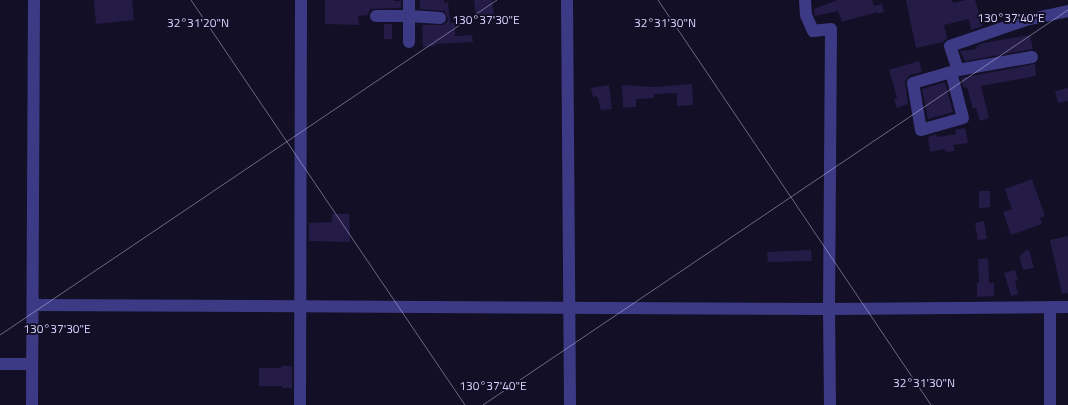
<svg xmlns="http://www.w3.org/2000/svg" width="1068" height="405" viewBox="0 0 1068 405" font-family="'Titillium Web',sans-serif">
<rect width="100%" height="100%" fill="#130f26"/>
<g fill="#241b47">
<polygon points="94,0 132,0 134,20 96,24"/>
<polygon points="325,0 394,0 394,1 401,1 401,8 370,9 368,15 358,16 359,25 325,24"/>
<polygon points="420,0 444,0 444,3 448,2 450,23 455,23 455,36 472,35 473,42 435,44 435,46 423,47 422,25 443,25 447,22 448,18 444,11 420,9"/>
<polygon points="474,0 492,0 494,14 476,16"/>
<polygon points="837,0 872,0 874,6 882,4 884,12 877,14 877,12 842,22 838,11 815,16 814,9"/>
<polygon points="906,0 952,0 953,3 966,0 975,0 983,26 971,30 969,19 944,25 947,38 943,42 916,48"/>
<rect x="384" y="24" width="8" height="15"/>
<polygon points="1030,35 1033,49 965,61 960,51 977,49 976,46 983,43"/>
<polygon points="919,61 922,72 910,75 905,81 908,104 897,108 894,99 897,98 889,70"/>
<polygon points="1035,64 1036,76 981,86 989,118 980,121 976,108 973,109 967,87 964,88 961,78"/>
<polygon points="945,82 953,112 928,119 922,89"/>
<polygon points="692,84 693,105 677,106 677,93 654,94 654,98 636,99 636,107 623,108 622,85 654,87"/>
<polygon points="609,85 612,109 601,110 597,96 593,97 591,88"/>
<polygon points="1068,88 1068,101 1058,103 1055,91"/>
<polygon points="965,128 968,143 953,145 955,151 946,152 945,149 930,152 928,137 936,134 937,137 956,134 955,130"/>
<polygon points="1032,179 1045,216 1040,218 1042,224 1011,235 1003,212 1012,209 1005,189"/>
<polygon points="979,191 990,191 990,207 979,208"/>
<polygon points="332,214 349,214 350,242 309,241 309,223 332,222"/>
<polygon points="984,221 987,239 978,240 975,223"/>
<polygon points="1068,236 1068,293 1062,294 1050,240"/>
<polygon points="811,250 812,261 768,262 767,252"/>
<polygon points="1029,250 1034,268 1023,270 1019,256 1022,255 1024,251"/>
<polygon points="988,258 989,283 994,283 994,296 977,297 977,283 979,283 978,259"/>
<polygon points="1015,270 1018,280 1015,281 1018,294 1011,296 1004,273"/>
<polygon points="281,366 292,366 292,388 282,388 282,386 259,386 259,368 281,368"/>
</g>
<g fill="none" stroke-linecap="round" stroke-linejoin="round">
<g stroke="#3d3a85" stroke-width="12">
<polyline points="567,0 570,405"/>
<polyline points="805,0 806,15 813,31 831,29 829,309 830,405"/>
<polyline points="376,16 410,16 440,18"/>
<polyline points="409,42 409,0"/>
<polyline points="1032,57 958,70 950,46 1026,20 1068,11"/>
<polyline points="951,72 963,118 921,130 913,83 958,70"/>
<polyline points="33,305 829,309 1068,307"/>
<polyline points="0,364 32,364"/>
<polyline points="32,405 34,0"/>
<polyline points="300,405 301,0"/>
<polyline points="1050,405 1050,307"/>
</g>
</g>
<path fill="none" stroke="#d9d4ff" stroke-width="1" stroke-opacity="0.45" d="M 191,0 L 465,405M 658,0 L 931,405M 0,335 L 497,0M 483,405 L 1068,10"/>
<g font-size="12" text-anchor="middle" fill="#d9d4ff" stroke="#130f26" stroke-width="4" stroke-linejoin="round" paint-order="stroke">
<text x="1011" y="22">130°37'40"E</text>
<text x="486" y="24">130°37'30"E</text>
<text x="198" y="27">32°31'20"N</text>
<text x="665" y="27">32°31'30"N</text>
<text x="57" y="333">130°37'30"E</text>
<text x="924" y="387">32°31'30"N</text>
<text x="493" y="390">130°37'40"E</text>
</g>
</svg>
